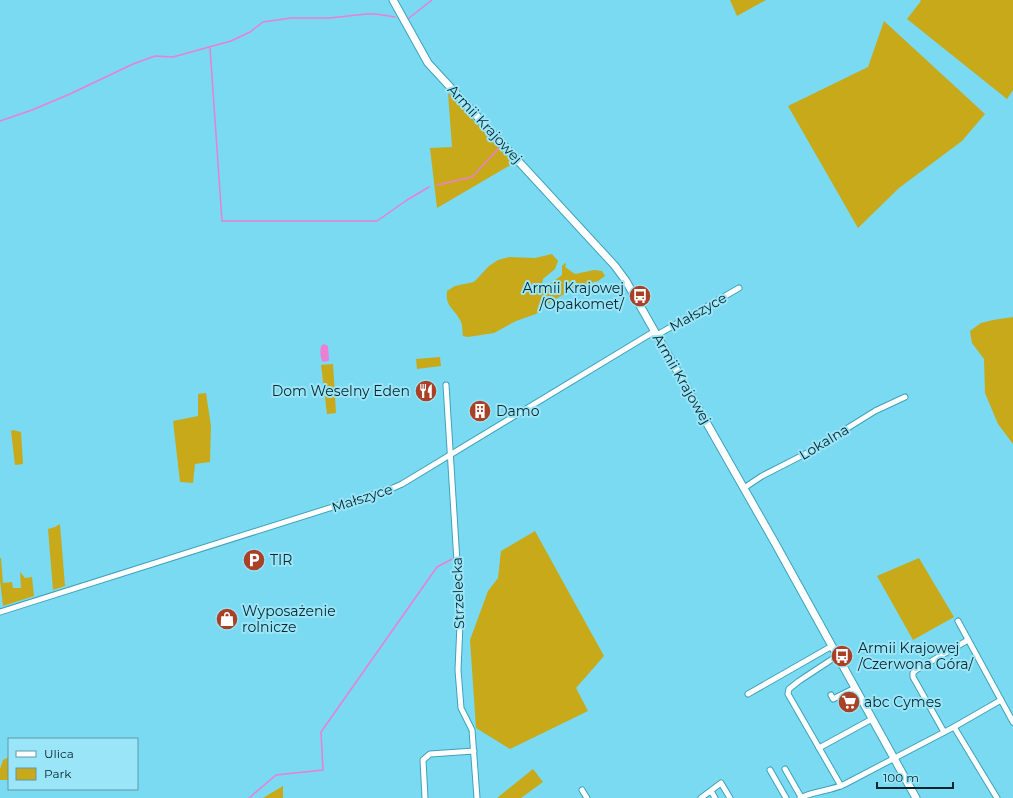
<svg xmlns="http://www.w3.org/2000/svg" width="1013" height="798" viewBox="0 0 1013 798" font-family="Montserrat,sans-serif">
<rect width="100%" height="100%" fill="#7adaf2"/>
<g fill="#c7a91a">
<polygon points="730,0 766,0 737,16"/>
<polygon points="920,0 1013,0 1013,90 1007,99 907,19 921,1"/>
<polygon points="884,21 985,114 962,141 899,188 858,228 788,106 868,67"/>
<polygon points="448,93 514,163 437,208 430,148 452,147"/>
<path d="M 552,254 L 558,261 L 555,269 L 543,279 L 542,284 L 546,287 L 562,275 L 562,266 L 565,263 L 566,264 L 565,267 L 575,274 L 594,270 L 602,271 L 605,276 L 598,281 L 577,286 L 546,305 L 536,314 L 516,321 L 494,333 L 468,337 L 463,336 C 462,331 463,324 460,320 C 454,308 445,307 447,291 L 455,286 L 474,282 L 489,266 L 498,260 L 509,257 L 535,258 Z"/>
<polygon points="1013,317 1013,444 998,424 985,393 984,359 972,343 970,331 981,323 993,320"/>
<polygon points="440,357 441,366 417,369 416,359"/>
<polygon points="333,364 336,413 327,414 321,365"/>
<polygon points="206,393 211,426 210,462 195,464 193,483 180,482 173,421 198,416 198,394"/>
<polygon points="13,430 21,432 23,464 15,465 11,431"/>
<polygon points="60,524 65,586 53,590 48,529 55,527"/>
<polygon points="535,531 604,656 576,688 588,711 510,749 476,728 470,640 488,591 498,578 501,551"/>
<polygon points="0,558 1,558 3,583 12,582 13,588 21,588 20,572 25,578 32,577 34,596 3,606 0,580"/>
<polygon points="919,558 954,617 913,640 877,576"/>
<polygon points="9,757 9,780 0,780 0,769 3,760"/>
<polygon points="533,769 543,782 521,798 497,798"/>
<polygon points="283,786 283,798 263,798"/>
</g>
<path fill="#ea7fd3" d="M 324,344 L 328,346 L 329,360 L 328,361 L 323,362 C 320,358 320,351 321,346 Z"/>
<g fill="none" stroke-linecap="round" stroke-linejoin="round">
<g stroke="#ea7fd3" stroke-width="1.5">
<polyline points="409,18 432,0"/>
<polyline points="210,48 222,221 377,221 407,200 429,187"/>
<polyline points="0,121 32,110 70,94 133,64 155,56 173,57 231,41 250,32 263,22 291,18 330,18 366,14 376,14 395,17"/>
<polyline points="437,185 472,177 499,148"/>
<polyline points="249,798 276,775 323,770 321,732 437,567 452,559"/>
</g>
<g stroke="#3ea2b9" stroke-width="7">
<g id="street">
<polyline points="657,335 739,288"/>
<polyline points="446,385 459,594 460,624 458,670 461,708 472,730 477,798"/>
<polyline points="744,488 762,476 809,452 875,411 905,397"/>
<polyline points="0,612 393,488 402,484 655,331"/>
<polyline points="958,621 1013,722"/>
<polyline points="837,656 799,681 789,689 788,694 841,786"/>
<polyline points="748,694 832,646"/>
<polyline points="831,695 833,699 855,688"/>
<polyline points="954,727 997,798"/>
<polyline points="944,732 913,677 913,673 916,670 968,640"/>
<polyline points="819,748 872,719"/>
<polyline points="785,769 801,797"/>
<polyline points="770,770 786,798"/>
<polyline points="582,790 587,798"/>
<polyline points="711,791 715,798"/>
<polyline points="425,798 423,760 430,754 474,751"/>
<polyline points="701,798 721,783 730,798"/>
<path d="M 800,798 C 814,791 831,791 845,784 L 954,727 L 1001,700"/>
</g>
</g>
<g stroke="#3ea2b9" stroke-width="9">
<polyline id="secondary" points="393,0 428,63 615,266 626,281 775,543 916,798"/>
</g>
<use href="#street" stroke="#fff" stroke-width="5"/>
<use href="#secondary" stroke="#fff" stroke-width="7"/>
</g>
<defs>
<g id="bus-disc" transform="scale(1.15)"><circle r="9.5" fill="#aa4126" stroke="#9be5f8"/><path d="M-5-6H5V4H4V6H2V4H-2V6H-4V4H-5ZM-3.5-4V0h7V-4ZM-3.5 1.2v1.5H-2V1.2ZM2 1.2v1.5H3.5V1.2Z" fill="#fff"/></g>
<g id="restaurant-disc" transform="scale(1.15)"><circle r="9.5" fill="#aa4126" stroke="#9be5f8"/><path d="M-5-6h1v4h1v-4h1v4h1v-4h1v5L-1.5 .5V6h-2V.5L-5-1ZM5-6V6H3V1.5H1.5Q1.5-4 5-6Z" fill="#fff"/></g>
<g id="building-disc" transform="scale(1.15)"><circle r="9.5" fill="#aa4126" stroke="#9be5f8"/><path d="M-4-6H4V6H1V3H-1V6H-4ZM-2.5-4.3h1.7v1.8h-1.7ZM.8-4.3h1.7v1.8H.8ZM-2.5-1h1.7V.8h-1.7ZM.8-1h1.7V.8H.8Z" fill="#fff"/></g>
<g id="parking-disc" transform="scale(1.15)"><circle r="9.5" fill="#aa4126" stroke="#9be5f8"/><path d="M-3.5-5.5H1a3.5 3.5 0 0 1 0 7H-1V5.5H-3.5ZM-1-3.4V-.6H.8a1.4 1.4 0 0 0 0-2.8Z" fill="#fff"/></g>
<g id="shop-disc" transform="scale(1.15)"><circle r="9.5" fill="#aa4126" stroke="#9be5f8"/><path d="M-5-2.5h2.3a2.7 3.5 0 0 1 5.4 0H5L5.5 6h-11ZM-1.5-2.5h3a1.5 2.3 0 0 0-3 0Z" fill="#fff"/></g>
<g id="supermarket-disc" transform="scale(1.15)"><circle r="9.5" fill="#aa4126" stroke="#9be5f8"/><path d="M-6-5.5h2.5l.6 2H6L4.5 2H-2.5L-4.4-4H-6ZM-1.5 3.2a1.3 1.3 0 1 0 .1 0ZM3 3.2a1.3 1.3 0 1 0 .1 0Z" fill="#fff"/></g>
</defs>
<g fill-rule="evenodd">
<use href="#bus-disc" x="640" y="296"/>
<use href="#restaurant-disc" x="426" y="391"/>
<use href="#building-disc" x="480" y="411"/>
<use href="#parking-disc" x="254" y="560"/>
<use href="#shop-disc" x="227" y="619"/>
<use href="#bus-disc" x="842" y="656"/>
<use href="#supermarket-disc" x="849" y="702"/>
</g>
<g text-anchor="middle" stroke-width="4" stroke-linejoin="round" paint-order="stroke">
<g font-size="14" fill="#06262d" stroke="#9be5f8">
<text transform="translate(485 124) rotate(47)" y="5">Armii Krajowej</text>
<text transform="translate(698 312) rotate(-30)" y="5">Małszyce</text>
<text transform="translate(682 379) rotate(60)" y="5">Armii Krajowej</text>
<text transform="translate(824 442) rotate(-31)" y="5">Lokalna</text>
<text transform="translate(362 498) rotate(-18)" y="5">Małszyce</text>
<text transform="translate(458 593) rotate(-92)" y="5">Strzelecka</text>
</g>
<g font-size="14" fill="#06262d" stroke="#9be5f8" text-anchor="start">
<text x="624" y="293" text-anchor="end">Armii Krajowej<tspan x="624" dy="16">/Opakomet/</tspan></text>
<text x="410" y="396" text-anchor="end">Dom Weselny Eden</text>
<text x="496" y="416">Damo</text>
<text x="270" y="565">TIR</text>
<text x="242" y="616">Wyposażenie<tspan x="242" dy="16">rolnicze</tspan></text>
<text x="858" y="653">Armii Krajowej<tspan x="858" dy="16">/Czerwona Góra/</tspan></text>
<text x="864" y="707">abc Cymes</text>
</g>
</g>
<rect x="8" y="738" width="130" height="52" fill="#9be5f8" stroke="#5f99a7"/>
<rect x="16" y="751" width="20" height="6" fill="#ffffff" stroke="#5f99a7"/>
<text x="44" y="758" font-size="12" fill="#06262d">Ulica</text>
<rect x="16" y="768" width="20" height="12" fill="#c7a91a" stroke="#5f99a7"/>
<text x="44" y="778" font-size="12" fill="#06262d">Park</text>
<path d="M877 782v6h76v-6" fill="none" stroke="#06262d" stroke-width="2"/>
<text x="883" y="782" font-size="12" fill="#06262d" stroke="#9be5f8" stroke-width="3" paint-order="stroke">100 m</text>
</svg>
